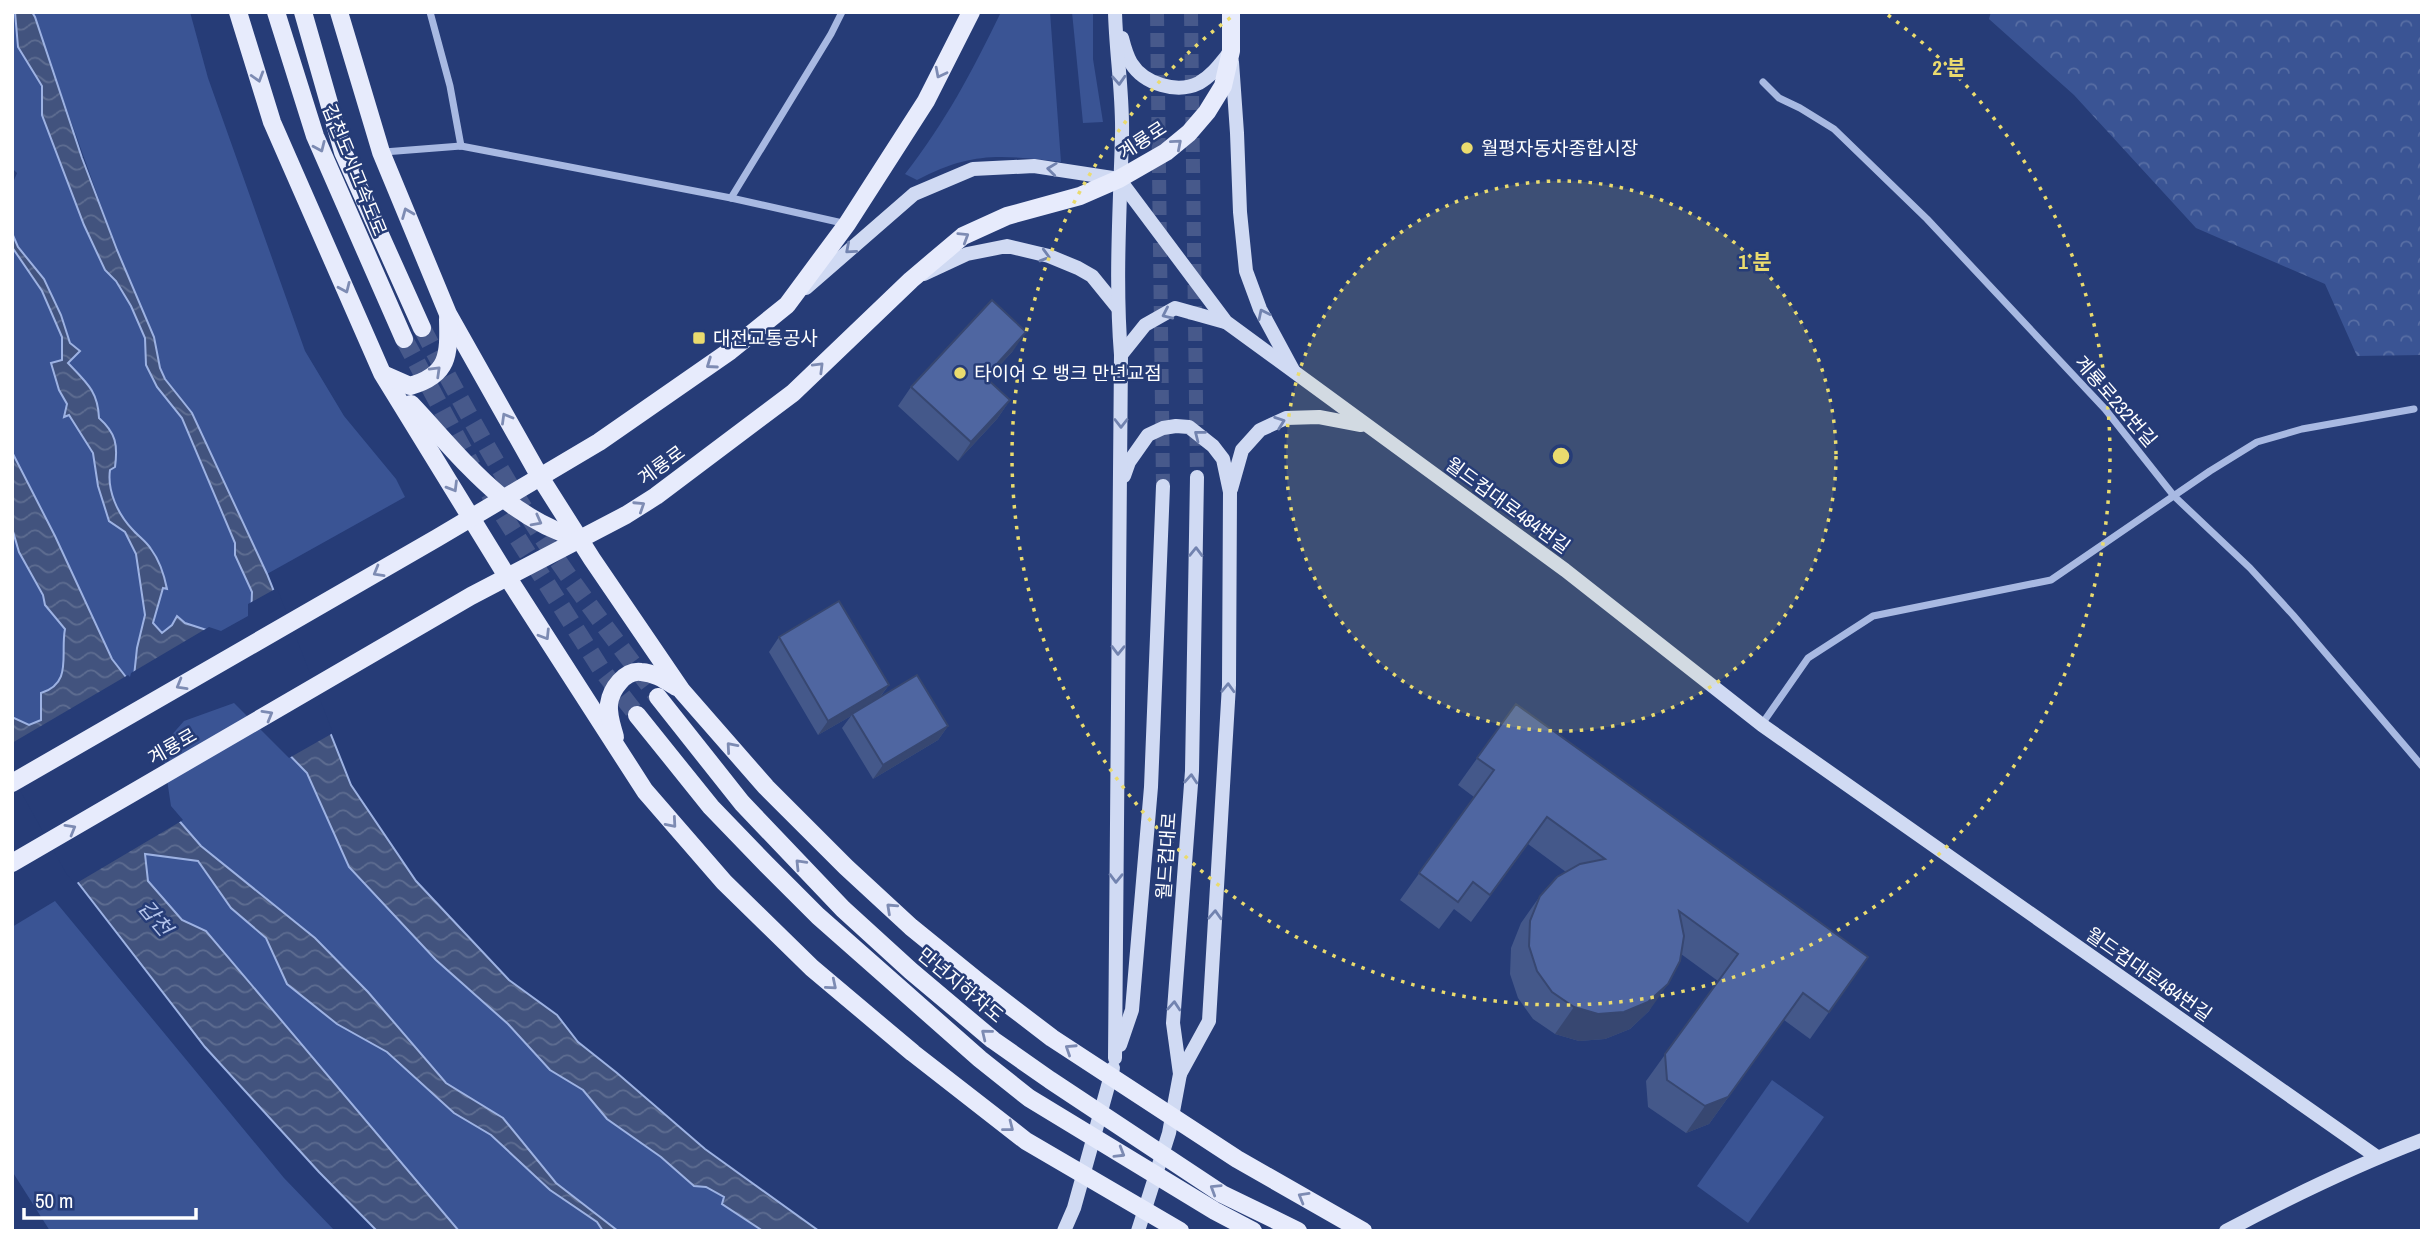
<svg xmlns="http://www.w3.org/2000/svg" width="2434" height="1243" viewBox="0 0 2434 1243" font-family="'Archivo Narrow','Noto Sans KR',sans-serif">
<defs>
<pattern id="forest-crowns" width="20" height="18" patternUnits="userSpaceOnUse" patternTransform="scale(1.75)"><rect width="20" height="18" fill="#3a5494"/><path d="M2 6a3 3 0 1 1 6 0M12 15a3 3 0 1 1 6 0" fill="none" stroke="#586ea4"/></pattern>
<pattern id="water-waves" width="16" height="10" patternUnits="userSpaceOnUse" patternTransform="scale(1.75)"><rect width="16" height="10" fill="#42537e"/><path d="M0 5q4-4 8 0t8 0" fill="none" stroke="#5e6d91"/></pattern>
</defs>
<rect width="100%" height="100%" fill="#263c77"/>
<g fill="#3a5494">
<polygon points="12,12 15,15 18,47 42,86 42,115 105,270 116,280 131,306 145,338 146,365 157,387 182,417 235,543 235,555 253,592 251,618 222,635 185,623 177,616 172,625 162,634 153,623 163,588 167,589 150,547 132,529 119,513 108,483 110,470 99,419 98,404 68,363 70,343 61,315 44,279 18,247 12,233 12,185 17,173 12,168"/>
<polygon points="32,12 190,12 208,78 305,351 344,416 396,479 405,497 267,574 192,413 165,379 160,368 154,337 117,250"/>
<path d="M 1001,12 L 1050,12 L 1061,162 C 1001,155 972,151 917,180 L 905,174 C 945,123 973,70 1001,12 Z"/>
<polygon points="1072,12 1093,12 1093,59 1103,122 1083,123"/>
<polygon points="12,247 42,291 62,337 62,360 51,363 59,390 67,404 65,417 69,414 93,453 98,486 109,521 125,532 136,554 145,615 137,648 133,687 112,659 55,536 12,452"/>
<path d="M 12,528 L 19,552 L 43,595 L 45,605 L 65,629 C 60,655 73,683 41,693 L 41,720 L 29,725 L 12,717 Z"/>
<polygon points="235,699 307,773 349,867 436,960 508,1024 550,1070 583,1090 607,1119 661,1157 693,1186 706,1187 724,1197 722,1204 763,1231 618,1231 556,1183 503,1118 446,1083 368,992 315,938 201,846 168,807 158,745 182,718"/>
<polygon points="145,854 197,861 231,908 266,938 287,984 337,1024 387,1052 454,1113 491,1135 550,1190 597,1222 603,1231 459,1231 207,931 182,920 148,881"/>
<polygon points="55,901 284,1178 335,1231 50,1231 12,1171 12,927"/>
<polygon points="1772,1080 1824,1117 1748,1223 1697,1186"/>
</g>
<polygon fill="url(#forest-crowns)" points="1991,12 2422,12 2422,355 2357,356 2325,284 2196,228 2074,95 1989,19"/>
<path fill="url(#water-waves)" stroke="#9db2e3" stroke-width="2" d="M 15,12 L 32,12 L 35,17 L 82,158 L 117,250 L 154,337 L 160,368 L 165,379 L 192,413 L 267,574 L 351,785 L 416,881 L 509,980 L 557,1015 L 578,1042 L 617,1073 L 705,1149 L 819,1231 L 763,1231 L 722,1204 L 724,1197 L 706,1187 L 694,1186 L 661,1157 L 607,1119 L 583,1090 L 550,1070 L 508,1024 L 436,960 L 349,867 L 307,773 L 235,699 L 182,718 L 158,745 L 168,808 L 201,846 L 315,938 L 368,992 L 446,1083 L 503,1118 L 556,1183 L 618,1231 L 603,1231 L 597,1222 L 550,1190 L 491,1135 L 454,1113 L 387,1052 L 337,1024 L 287,984 L 266,938 L 231,908 L 198,861 L 145,854 L 148,881 L 182,920 L 206,931 L 459,1231 L 377,1231 L 319,1172 L 205,1047 L 69,871 L 12,768 L 12,717 L 29,725 L 41,720 L 41,693 C 73,683 60,655 65,629 L 45,605 L 43,595 L 19,552 L 12,528 L 12,452 L 55,536 L 112,659 L 133,686 L 137,648 L 145,615 L 136,554 L 125,532 L 109,521 L 98,486 L 93,453 L 69,415 L 64,417 L 67,404 L 59,390 L 51,363 L 62,360 L 62,337 L 42,291 L 12,247 L 12,233 L 18,247 L 44,279 L 61,315 L 70,343 L 80,351 L 68,363 C 86,382 98,391 99,418 C 116,433 118,445 115,467 L 110,470 C 107,491 118,514 132,529 C 138,536 146,541 151,549 C 160,561 164,574 167,589 L 163,588 L 153,623 L 162,633 L 172,625 L 177,616 L 185,623 L 222,635 L 251,618 L 252,592 L 235,555 L 235,543 L 182,418 L 157,387 L 146,365 L 145,338 L 131,306 L 116,281 L 105,270 L 84,225 L 42,115 L 42,86 L 18,47 Z"/>
<polygon fill="#263c77" points="277,588 333,733 289,758 234,703 184,721 162,746 171,806 183,820 75,884 66,873 12,776 12,743 128,675 130,677 131,673 209,627 221,631 248,616 248,604"/>
<g fill="none" stroke-linecap="round" stroke-linejoin="round">
<g stroke="#47598b" stroke-width="14" stroke-dasharray="14 7" stroke-linecap="butt">
<polyline points="1157,12 1163,486"/>
<polyline points="1191,12 1197,477"/>
</g>
<g stroke="#47598b" stroke-width="18" stroke-dasharray="18 9" stroke-linecap="butt">
<path d="M 422,328 C 459,399 498,469 542,537 C 578,592 618,644 658,697"/>
<polyline points="404,339 472,466"/>
<polyline points="489,493 601,669 637,715"/>
</g>
<g stroke="#a8b9e2" stroke-width="7">
<polyline points="430,12 450,86 461,146"/>
<polyline points="1763,82 1779,98 1800,108 1834,129 1927,219 2105,409 2174,496 2250,568 2293,615 2422,766"/>
<polyline points="384,152 461,146 731,198 847,224"/>
<polyline points="731,198 831,34 842,12"/>
<polyline points="1762,724 1808,658 1873,616 2051,580 2210,471 2257,442 2302,429 2414,409"/>
</g>
<g stroke="#d0daf3" stroke-width="14">
<path d="M 1122,38 C 1124,46 1127,56 1131,63 C 1144,84 1177,94 1199,83 C 1212,76 1221,63 1230,52"/>
<polyline points="1232,62 1237,133 1240,212 1246,271 1260,309 1293,370"/>
<polyline points="924,274 967,254 1007,246 1049,256 1078,268 1092,276 1118,308"/>
<polyline points="806,288 914,194 973,169 1034,166 1119,179 1226,322 1565,570 1762,725 2377,1157"/>
<polyline points="1121,355 1145,325 1175,308 1225,322"/>
<polyline points="1124,476 1129,462 1148,435 1163,428 1176,426 1189,427 1213,446 1223,459 1230,492 1229,685 1209,1021 1180,1074"/>
<polyline points="1231,489 1242,450 1260,430 1286,418 1319,417 1361,425"/>
<polyline points="1120,1045 1132,1010 1151,787 1163,486"/>
<path d="M 1115,1058 L 1121,355 C 1115,281 1120,209 1122,135 C 1123,94 1116,53 1115,12"/>
<polyline points="1064,1231 1074,1208 1113,1068"/>
<polyline points="1138,1231 1169,1133 1180,1074 1173,1023 1192,771 1197,477"/>
<path d="M 2226,1231 C 2290,1197 2354,1166 2422,1140"/>
</g>
<g stroke="#e7ebfc" stroke-width="18">
<polyline points="238,12 272,122 382,373 508,578 645,791 724,882 812,968 913,1053 1026,1141 1180,1231"/>
<polyline points="276,12 315,136 404,339"/>
<polyline points="303,12 343,152 422,328"/>
<polyline points="339,12 381,152 448,314 540,477 592,559 682,691 766,787 846,867 911,927 980,983 1052,1038 1237,1159 1363,1231"/>
<path d="M 385,375 L 410,386 C 449,375 449,355 448,319"/>
<path d="M 411,404 C 463,459 504,517 580,539"/>
<polyline points="658,697 742,803 843,909 911,971 993,1040 1050,1080 1222,1194 1298,1231"/>
<polyline points="637,715 711,807 766,864 818,916 980,1059 1029,1098 1215,1211 1253,1231"/>
<path d="M 615,737 C 612,726 608,716 609,704 C 611,689 625,670 641,672 C 655,673 665,680 676,687"/>
<polyline points="12,783 437,538 599,442 730,351 787,305 847,224 926,101 971,12"/>
<polyline points="12,863 471,596 626,515 656,496 793,393 911,280 963,236 1007,216 1080,196 1119,179 1166,152 1189,133 1207,112 1223,86 1231,51 1231,12"/>
</g>
</g>
<g fill="#44588a">
<polygon points="1013,351 987,379 1010,400 997,419 958,461 898,406 911,387"/>
<polygon points="779,637 889,685 880,697 948,726 938,740 873,779 842,728 851,716 818,735 769,652"/>
<polygon points="1516,704 1868,957 1810,1039 1784,1020 1709,1124 1686,1133 1648,1107 1646,1081 1718,981 1681,954 1649,1011 1630,1029 1605,1039 1579,1041 1555,1034 1533,1019 1518,998 1510,974 1511,948 1521,923 1540,896 1566,872 1528,844 1471,922 1454,909 1439,929 1400,900 1474,797 1458,785"/>
</g>
<g fill="#374771">
<polygon points="1026,332 1013,351 971,396 985,377"/>
<polygon points="1010,400 997,419 958,461 971,442"/>
<polygon points="889,685 878,699 852,714 851,716 818,735 828,721"/>
<polygon points="948,726 938,740 873,779 883,765"/>
<polygon points="1668,984 1649,1011 1630,1029 1605,1039 1579,1041 1555,1034 1574,1007"/>
<polygon points="1803,993 1709,1124 1686,1133 1705,1106"/>
</g>
<g fill="#4f66a1" stroke="#374771" stroke-width="2">
<polygon points="992,300 1026,332 985,377 1010,400 971,442 911,387"/>
<polygon points="839,601 889,685 828,721 779,637"/>
<polygon points="917,675 948,726 883,765 852,714"/>
<polygon points="1516,704 1868,957 1829,1012 1803,993 1728,1097 1705,1106 1667,1080 1665,1054 1738,954 1679,911 1684,936 1680,961 1668,984 1648,1002 1624,1012 1598,1014 1574,1007 1552,992 1537,971 1529,946 1530,921 1540,896 1557,877 1580,864 1605,859 1547,817 1490,895 1473,882 1458,902 1419,873 1494,770 1477,758"/>
</g>
<defs><path id="oneway-chevron" d="M-2-3.5L2.5 0L-2 3.5" fill="none" stroke-width="1.6" stroke-linecap="round" stroke-linejoin="round" transform="scale(1.75)"/></defs>
<g stroke="#7d8bb3">
<use href="#oneway-chevron" transform="translate(940 73) rotate(117)"/>
<use href="#oneway-chevron" transform="translate(258 77) rotate(73)"/>
<use href="#oneway-chevron" transform="translate(1177 144) rotate(-41)"/>
<use href="#oneway-chevron" transform="translate(320 147) rotate(66)"/>
<use href="#oneway-chevron" transform="translate(407 213) rotate(-112)"/>
<use href="#oneway-chevron" transform="translate(964 237) rotate(-32)"/>
<use href="#oneway-chevron" transform="translate(345 288) rotate(66)"/>
<use href="#oneway-chevron" transform="translate(711 364) rotate(145)"/>
<use href="#oneway-chevron" transform="translate(819 367) rotate(-45)"/>
<use href="#oneway-chevron" transform="translate(436 371) rotate(-44)"/>
<use href="#oneway-chevron" transform="translate(506 418) rotate(-120)"/>
<use href="#oneway-chevron" transform="translate(453 487) rotate(59)"/>
<use href="#oneway-chevron" transform="translate(640 506) rotate(-33)"/>
<use href="#oneway-chevron" transform="translate(537 521) rotate(28)"/>
<use href="#oneway-chevron" transform="translate(378 572) rotate(150)"/>
<use href="#oneway-chevron" transform="translate(545 635) rotate(58)"/>
<use href="#oneway-chevron" transform="translate(181 685) rotate(150)"/>
<use href="#oneway-chevron" transform="translate(268 715) rotate(-30)"/>
<use href="#oneway-chevron" transform="translate(731 747) rotate(-131)"/>
<use href="#oneway-chevron" transform="translate(672 823) rotate(49)"/>
<use href="#oneway-chevron" transform="translate(71 829) rotate(-30)"/>
<use href="#oneway-chevron" transform="translate(800 864) rotate(-134)"/>
<use href="#oneway-chevron" transform="translate(891 908) rotate(-137)"/>
<use href="#oneway-chevron" transform="translate(832 985) rotate(40)"/>
<use href="#oneway-chevron" transform="translate(986 1034) rotate(-141)"/>
<use href="#oneway-chevron" transform="translate(1070 1049) rotate(-147)"/>
<use href="#oneway-chevron" transform="translate(1009 1127) rotate(38)"/>
<use href="#oneway-chevron" transform="translate(1120 1153) rotate(31)"/>
<use href="#oneway-chevron" transform="translate(1215 1189) rotate(-148)"/>
<use href="#oneway-chevron" transform="translate(1303 1197) rotate(-150)"/>
</g>
<g stroke="#7283af">
<use href="#oneway-chevron" transform="translate(1119 80) rotate(87)"/>
<use href="#oneway-chevron" transform="translate(1052 169) rotate(-173)"/>
<use href="#oneway-chevron" transform="translate(850 249) rotate(139)"/>
<use href="#oneway-chevron" transform="translate(1045 256) rotate(16)"/>
<use href="#oneway-chevron" transform="translate(1167 314) rotate(155)"/>
<use href="#oneway-chevron" transform="translate(1263 314) rotate(-116)"/>
<use href="#oneway-chevron" transform="translate(1280 422) rotate(-20)"/>
<use href="#oneway-chevron" transform="translate(1121 423) rotate(90)"/>
<use href="#oneway-chevron" transform="translate(1199 435) rotate(-142)"/>
<use href="#oneway-chevron" transform="translate(1196 552) rotate(-89)"/>
<use href="#oneway-chevron" transform="translate(1118 650) rotate(91)"/>
<use href="#oneway-chevron" transform="translate(1228 688) rotate(-88)"/>
<use href="#oneway-chevron" transform="translate(1191 779) rotate(-86)"/>
<use href="#oneway-chevron" transform="translate(1116 878) rotate(91)"/>
<use href="#oneway-chevron" transform="translate(1215 915) rotate(-87)"/>
<use href="#oneway-chevron" transform="translate(1174 1006) rotate(-86)"/>
</g>
<circle cx="1561" cy="456" r="275" fill="#eadb6e" fill-opacity=".12"/>
<g fill="none" stroke="#eadb6e" stroke-width="3.5" stroke-dasharray="3.5 7">
<circle cx="1561" cy="456" r="275"/>
<path d="M1888 15A549 549 0 1 1 1234 15"/>
</g>
<g fill="#eadb6e" stroke="#263c77" stroke-width="2.5">
<circle cx="1467" cy="148" r="7"/>
<rect x="692" y="331" width="14" height="14" rx="3.5"/>
<circle cx="960" cy="373" r="7"/>
</g>
<g text-anchor="middle" stroke-width="5" stroke-linejoin="round" paint-order="stroke">
<g font-size="19" fill="#fff" stroke="#263c77">
<text transform="translate(1142 140) rotate(-33)" y="7">계룡로</text>
<text transform="translate(355 170) rotate(68)" y="7">갑천도시고속도로</text>
<text transform="translate(2116 401) rotate(49)" y="7">계룡로232번길</text>
<text transform="translate(661 465) rotate(-36)" y="7">계룡로</text>
<text transform="translate(1508 505) rotate(36)" y="7">월드컵대로484번길</text>
<text transform="translate(172 746) rotate(-30)" y="7">계룡로</text>
<text transform="translate(1166 856) rotate(-86)" y="7">월드컵대로</text>
<text transform="translate(2149 974) rotate(35)" y="7">월드컵대로484번길</text>
<text transform="translate(961 985) rotate(40)" y="7">만년지하차도</text>
</g>
<g font-size="19" fill="#fff" stroke="#263c77" text-anchor="start">
<text x="1481" y="155">월평자동차종합시장</text>
<text x="713" y="345">대전교통공사</text>
<text x="974" y="380">타이어 오 뱅크 만년교점</text>
</g>
<g font-size="21" font-style="italic" fill="#b3c3ea" stroke="#263c77">
<text transform="translate(155 918) rotate(50)" y="7">갑천</text>
</g>
</g>
<circle cx="1561" cy="456" r="10" fill="#eadb6e" stroke="#263c77" stroke-width="3.5"/>
<g font-size="21" text-anchor="middle" font-weight="bold" fill="#eadb6e" stroke="#263c77" stroke-width="5" stroke-linejoin="round" paint-order="stroke">
<text x="1949" y="75">2 분</text>
<text x="1755" y="269">1 분</text>
</g>
<rect width="2434" height="1243" fill="none" stroke="#ffffff" stroke-width="28"/>
<path d="M24 1208v10h172v-10" fill="none" stroke="#ffffff" stroke-width="3.5"/>
<text x="35" y="1208" font-size="21" fill="#ffffff" stroke="#263c77" stroke-width="5" paint-order="stroke">50 m</text>
</svg>
